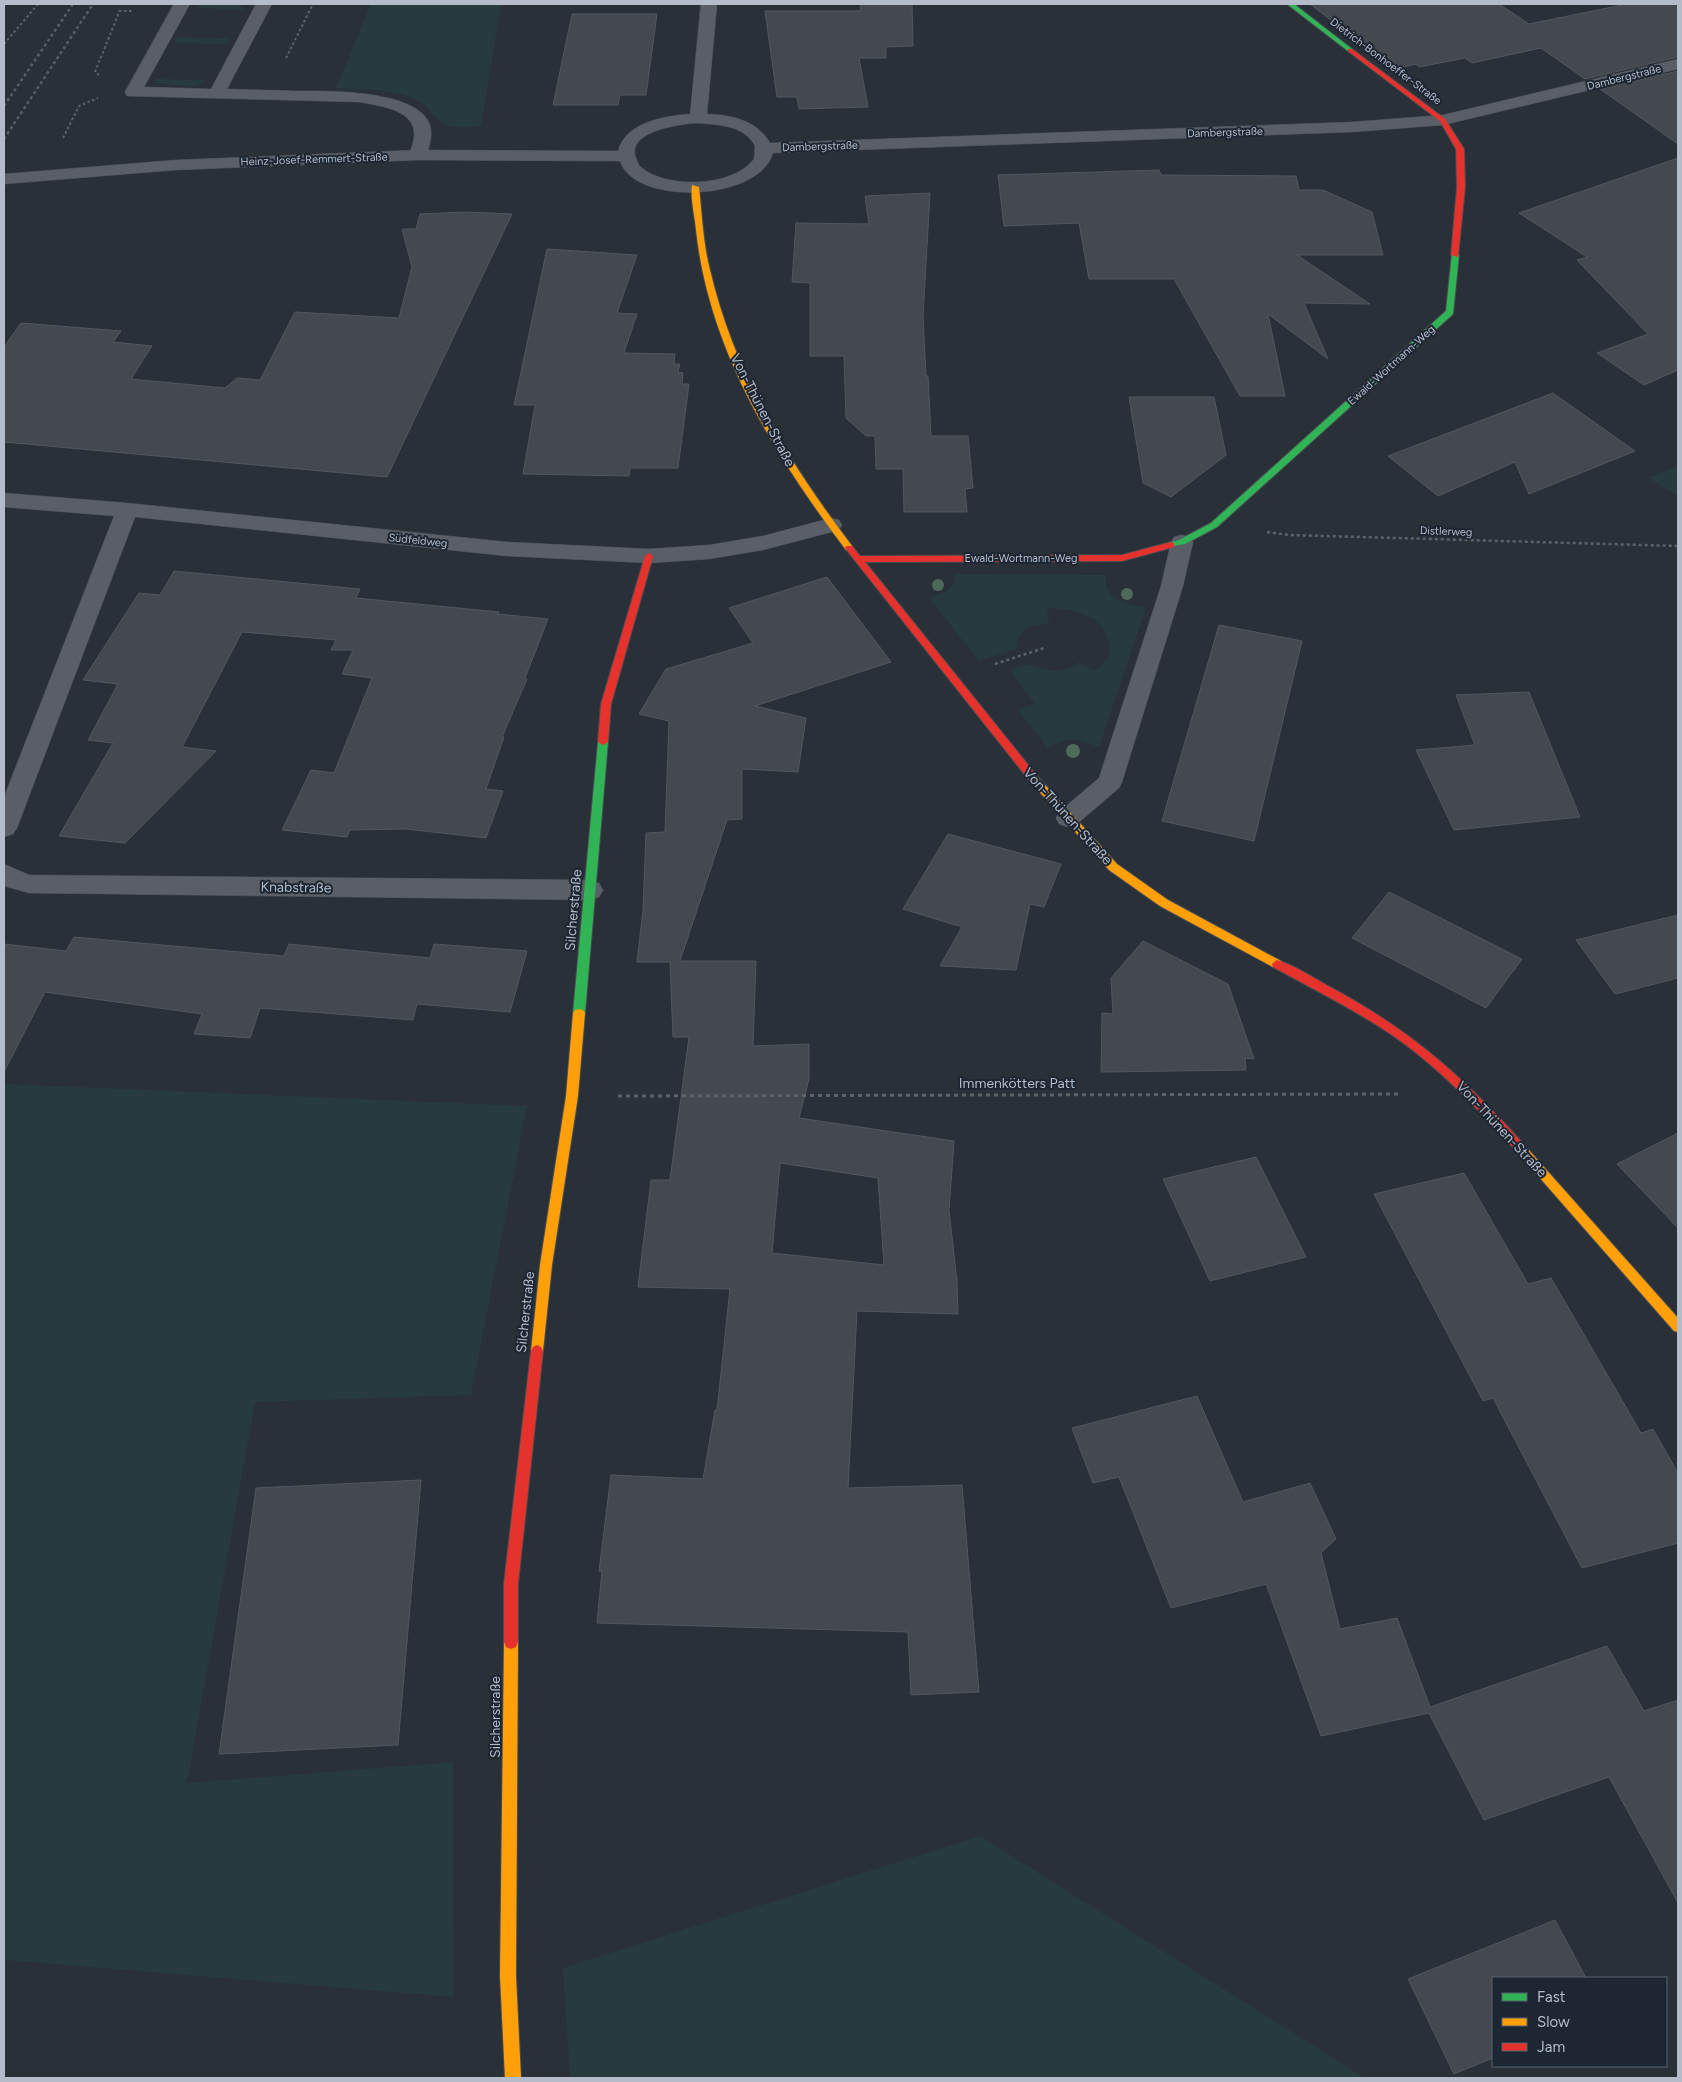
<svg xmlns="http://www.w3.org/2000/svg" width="1682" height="2082" viewBox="0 0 1682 2082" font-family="Figtree,sans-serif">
<rect width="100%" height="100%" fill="#2a3038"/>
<g fill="#273a3e">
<polygon points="203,4 239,4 245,10 195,8"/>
<path d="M 371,4 L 501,4 L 481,126 C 470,126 452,129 442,123 C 433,116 426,103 413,98 C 388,89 361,89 336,88 Z"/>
<polygon points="177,37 230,38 227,44 174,43"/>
<polygon points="154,79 206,80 195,86 157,84"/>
<polygon points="1678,466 1678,496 1648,478"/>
<path d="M 954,574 L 1106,575 C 1104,602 1124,603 1146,608 L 1099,747 C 1079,739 1067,736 1048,748 L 1018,710 L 1035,704 L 1010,670 L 1029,664 C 1044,671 1065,674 1079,662 L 1096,671 L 1109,657 C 1113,618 1080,609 1047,608 L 1049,624 C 1033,624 1016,629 1017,649 L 979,661 L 929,598 C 943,593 956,590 954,574 Z"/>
<polygon points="4,1084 527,1106 471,1395 255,1402 187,1783 453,1762 454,1997 4,1960"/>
<polygon points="980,1836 1365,2078 570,2078 563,1968"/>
</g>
<g fill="#444950" stroke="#52575f" fill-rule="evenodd">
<polygon points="861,4 912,4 913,46 886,47 886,58 859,58 868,107 799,109 797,97 777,97 765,11 860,11"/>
<polygon points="1310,4 1499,4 1529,24 1627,4 1678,4 1678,57 1585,79 1541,48 1472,63 1465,58 1419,67 1416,64 1394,69"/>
<polygon points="572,14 657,14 646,95 620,95 618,105 553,105"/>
<polygon points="1678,71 1678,144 1600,89"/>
<polygon points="1678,158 1678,370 1644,385 1597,353 1648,334 1577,260 1587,257 1519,213"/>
<polygon points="1159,170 1161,175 1296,176 1299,190 1323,190 1372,212 1383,255 1297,255 1370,304 1304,303 1328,359 1268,314 1285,396 1240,396 1174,279 1089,279 1079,223 1004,226 998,175"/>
<polygon points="930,193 923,316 926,376 928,376 931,436 968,436 973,488 965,489 967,512 904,512 903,469 876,469 875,436 866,436 846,418 844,356 810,356 810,283 792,282 796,223 869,224 865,196"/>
<polygon points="466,212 512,214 387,477 4,442 4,347 21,323 121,331 113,342 152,346 131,379 225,388 237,378 260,380 295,312 399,318 412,267 402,229 416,229 420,214"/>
<polygon points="547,249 637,255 617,313 637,314 624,353 675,354 674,364 680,364 678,372 683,373 682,384 689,384 678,468 630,468 629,476 523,474 535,405 514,405"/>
<polygon points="1553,393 1635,451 1529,494 1515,462 1438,496 1388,456"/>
<polygon points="1129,397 1214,397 1226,455 1171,497 1143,483"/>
<polygon points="174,571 360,589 356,598 499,612 498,614 548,619 525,678 527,679 502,737 504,737 486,789 503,791 486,838 406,829 350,830 347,837 282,830 311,770 334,773 372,678 342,674 353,650 331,650 336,640 242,632 182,747 216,751 125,843 59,836 113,743 88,740 118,684 83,680 139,593 160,595"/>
<path d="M 827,577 L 891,662 L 755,706 L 806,718 L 798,772 L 742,769 L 742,819 L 727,820 L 680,961 L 756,961 L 753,1046 L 809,1044 L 809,1079 L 799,1118 L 954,1141 L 949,1210 L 957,1281 L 958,1314 L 857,1311 L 848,1488 L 962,1485 L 979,1692 L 911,1695 L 908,1632 L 597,1623 L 602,1571 L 599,1571 L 611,1475 L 703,1479 L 715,1410 L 717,1410 L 730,1289 L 638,1287 L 651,1180 L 670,1180 L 689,1037 L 673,1037 L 670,962 L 637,962 L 643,910 L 646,833 L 665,832 L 669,721 L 639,714 L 666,669 L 753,643 L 729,608 ZM 780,1163 L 878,1178 L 884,1265 L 772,1253 Z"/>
<polygon points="1219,625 1302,641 1254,841 1162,821"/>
<polygon points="1529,692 1580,817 1454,830 1416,750 1475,745 1456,695"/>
<polygon points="948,834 1061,864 1044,907 1030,904 1016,970 940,966 962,927 903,909"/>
<polygon points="1389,892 1522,959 1486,1008 1352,938"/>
<polygon points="1678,915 1678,978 1615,994 1576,940"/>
<polygon points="74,937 284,956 289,944 430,958 434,944 527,951 510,1012 417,1004 413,1020 260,1008 250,1038 194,1034 202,1014 45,992 4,1072 4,944 66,951"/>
<polygon points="1143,941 1228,984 1254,1059 1245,1058 1246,1070 1101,1072 1102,1013 1113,1014 1111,978"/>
<polygon points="1678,1133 1678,1228 1617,1164"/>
<polygon points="1256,1157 1306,1257 1210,1281 1163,1179"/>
<polygon points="1464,1173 1528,1284 1551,1278 1641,1433 1653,1429 1678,1473 1678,1543 1582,1568 1493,1398 1483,1401 1374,1194"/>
<polygon points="1197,1396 1243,1502 1310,1483 1336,1539 1321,1553 1340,1629 1397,1618 1430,1707 1607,1646 1644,1711 1678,1700 1678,1903 1609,1777 1484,1820 1429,1713 1321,1736 1266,1584 1171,1608 1119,1477 1093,1483 1072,1428"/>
<polygon points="421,1480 398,1745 219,1754 256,1488"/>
<polygon points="1555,1920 1586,1978 1493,1978 1493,2058 1454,2074 1408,1979"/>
</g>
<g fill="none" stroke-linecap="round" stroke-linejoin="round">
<g stroke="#484c53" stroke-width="1">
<path id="lane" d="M 174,4 L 190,4 L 144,87 L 211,89 L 256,4 L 272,4 L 227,89 C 250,90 273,90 296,91 C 326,91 437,88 431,137 C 430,144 428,153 424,159 L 418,160 L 412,159 L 409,155 C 411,148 415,140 414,132 C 413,109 376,105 359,102 L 127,96 L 125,92 Z"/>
</g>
<g stroke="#484c53" stroke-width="1">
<g id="street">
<path d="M 701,4 L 717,4 L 707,114 C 731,115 757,120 770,143 L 1352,122 L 1443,115 L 1678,59 L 1678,69 L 1443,125 L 1352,132 L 773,153 C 759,202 634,206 620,161 L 418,160 L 176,170 L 4,184 L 4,174 L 176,160 L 418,150 L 618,151 C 626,122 664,116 690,114 ZM 698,123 C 719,125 744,125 755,146 L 754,159 C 733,187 668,189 642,168 C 638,165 637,160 635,155 C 630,130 682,124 698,123 Z"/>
<polygon points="4,493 127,503 507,542 649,549 709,545 763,536 831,518 839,520 842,525 839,530 763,550 709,559 649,563 507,556 135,517 17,828 13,834 4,837 4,797 114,516 4,507"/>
<polygon points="1182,535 1190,537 1193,542 1183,586 1122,782 1119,788 1077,824 1068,827 1059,824 1056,818 1059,812 1099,778 1161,586 1171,542 1174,537"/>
<polygon points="4,864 29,875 590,880 599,883 603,890 599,897 590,900 29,893 4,886"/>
</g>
</g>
<g stroke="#484c53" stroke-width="2">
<g id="fast">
<polygon points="1287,4 1294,4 1352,49 1352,51 1348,51"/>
<polygon points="1452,253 1459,255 1453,314 1217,527 1185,544 1168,547 1168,543 1179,540 1211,523 1446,311"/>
<polygon points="603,739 608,742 585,1013 583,1016 575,1016 573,1013 598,742"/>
</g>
</g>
<g stroke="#484c53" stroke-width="2">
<g id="slow">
<path d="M 692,185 L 699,187 C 702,215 703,243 710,270 C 734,373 789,463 852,546 L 852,550 L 846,550 C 775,456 709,350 696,230 C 695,217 690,198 692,185 Z"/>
<polygon points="1033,774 1037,776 1117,864 1168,900 1281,961 1282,964 1281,967 1273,967 1160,906 1109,870 1029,780 1028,778"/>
<polygon points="579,1009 583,1010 585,1013 578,1096 552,1265 543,1351 541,1355 537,1357 533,1355 531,1351 540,1265 566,1096 573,1013 575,1010"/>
<polygon points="1523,1146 1527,1148 1678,1318 1678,1332 1674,1331 1519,1154 1517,1151 1519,1148"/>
<polygon points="511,1635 516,1637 518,1642 516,1976 521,2078 505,2078 500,1976 504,1642 506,1637"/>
</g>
</g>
<g stroke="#484c53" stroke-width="2">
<g id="jam">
<polygon points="1348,49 1352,49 1445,119 1464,149 1465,187 1458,257 1451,255 1457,187 1456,149 1440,121 1348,51"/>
<polygon points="1171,542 1174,543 1174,547 1122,561 865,562 1037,776 1038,778 1033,782 1029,780 845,548 846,546 852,546 860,556 1122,555"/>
<polygon points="649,553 653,556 611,704 608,742 603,745 598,742 601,704 645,556"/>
<path d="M 1277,960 C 1294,965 1312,977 1328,986 C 1411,1030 1465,1078 1527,1148 L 1529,1151 L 1527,1154 L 1523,1156 L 1519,1154 C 1480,1111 1440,1068 1392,1035 C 1354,1009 1313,989 1273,967 L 1272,964 Z"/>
<polygon points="537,1345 541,1347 543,1351 518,1584 518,1642 516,1647 511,1649 506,1647 504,1642 504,1584 531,1351 533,1347"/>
</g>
</g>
<g stroke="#5d636a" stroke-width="2" stroke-dasharray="2.5 2.5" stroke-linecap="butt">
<polyline points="119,11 133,11"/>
<polyline points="4,44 38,4"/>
<polyline points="286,58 313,4"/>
<polyline points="99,75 95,72 120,10"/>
<polyline points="63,138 79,106 98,98"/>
</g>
<g stroke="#5d636a" stroke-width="2.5" stroke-dasharray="3 3" stroke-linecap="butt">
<polyline points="1267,532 1289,535 1678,546"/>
<polyline points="995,664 1044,648"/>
</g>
<polyline stroke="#5d636a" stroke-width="3" stroke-dasharray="4 4" stroke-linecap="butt" points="618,1096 1402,1094"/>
<use href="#lane" fill="#5a5e66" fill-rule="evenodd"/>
<use href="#street" fill="#5a5e66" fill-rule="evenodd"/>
<use href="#fast" fill="#30b455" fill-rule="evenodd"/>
<use href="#slow" fill="#ff9f0a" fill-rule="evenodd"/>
<use href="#jam" fill="#e5322d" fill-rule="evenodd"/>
<g stroke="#595d64" stroke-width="2.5" stroke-dasharray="3 3" stroke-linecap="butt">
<polyline points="4,106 73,4"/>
<polyline points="4,139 93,4"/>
</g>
</g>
<g fill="#4e6a5a">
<circle cx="938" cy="585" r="6"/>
<circle cx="1127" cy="594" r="6"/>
<circle cx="1073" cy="751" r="7"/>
</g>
<g text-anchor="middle" stroke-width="4" stroke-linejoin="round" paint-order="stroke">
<g font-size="11" fill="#b4bcc9" stroke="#1d2633">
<text transform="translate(1386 61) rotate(37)" y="4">Dietrich-Bonhoeffer-Straße</text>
<text transform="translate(1624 77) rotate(-14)" y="4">Dambergstraße</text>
<text transform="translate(1225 132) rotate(-2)" y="4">Dambergstraße</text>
<text transform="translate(820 146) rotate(-2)" y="4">Dambergstraße</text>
<text transform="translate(314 159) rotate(-2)" y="4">Heinz-Josef-Remmert-Straße</text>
<text transform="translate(1391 365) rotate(-42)" y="4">Ewald-Wortmann-Weg</text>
<text transform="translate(1446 531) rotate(2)" y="4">Distlerweg</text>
<text transform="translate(418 540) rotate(6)" y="4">Südfeldweg</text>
<text x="1021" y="562">Ewald-Wortmann-Weg</text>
</g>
<g font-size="14" fill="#b4bcc9" stroke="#1d2633">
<text transform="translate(763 410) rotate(63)" y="5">Von-Thünen-Straße</text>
<text transform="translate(1068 816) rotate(48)" y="5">Von-Thünen-Straße</text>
<text transform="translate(296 887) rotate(1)" y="5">Knabstraße</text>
<text transform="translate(573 910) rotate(-85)" y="5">Silcherstraße</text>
<text x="1017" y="1088">Immenkötters Patt</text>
<text transform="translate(1502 1129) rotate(47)" y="5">Von-Thünen-Straße</text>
<text transform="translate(525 1312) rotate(-84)" y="5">Silcherstraße</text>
<text transform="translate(495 1717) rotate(-90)" y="5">Silcherstraße</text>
</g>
</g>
<rect width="1682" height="2082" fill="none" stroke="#b4bcc9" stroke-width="10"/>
<rect x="1492" y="1977" width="175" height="90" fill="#1d2633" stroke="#59626f"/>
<rect x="1502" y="1993" width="25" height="8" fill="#30b455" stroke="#59626f"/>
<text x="1537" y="2002" font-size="15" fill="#b4bcc9">Fast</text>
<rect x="1502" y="2018" width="25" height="8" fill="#ff9f0a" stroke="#59626f"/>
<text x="1537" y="2027" font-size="15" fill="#b4bcc9">Slow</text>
<rect x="1502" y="2043" width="25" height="8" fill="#e5322d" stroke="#59626f"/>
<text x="1537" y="2052" font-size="15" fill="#b4bcc9">Jam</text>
</svg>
